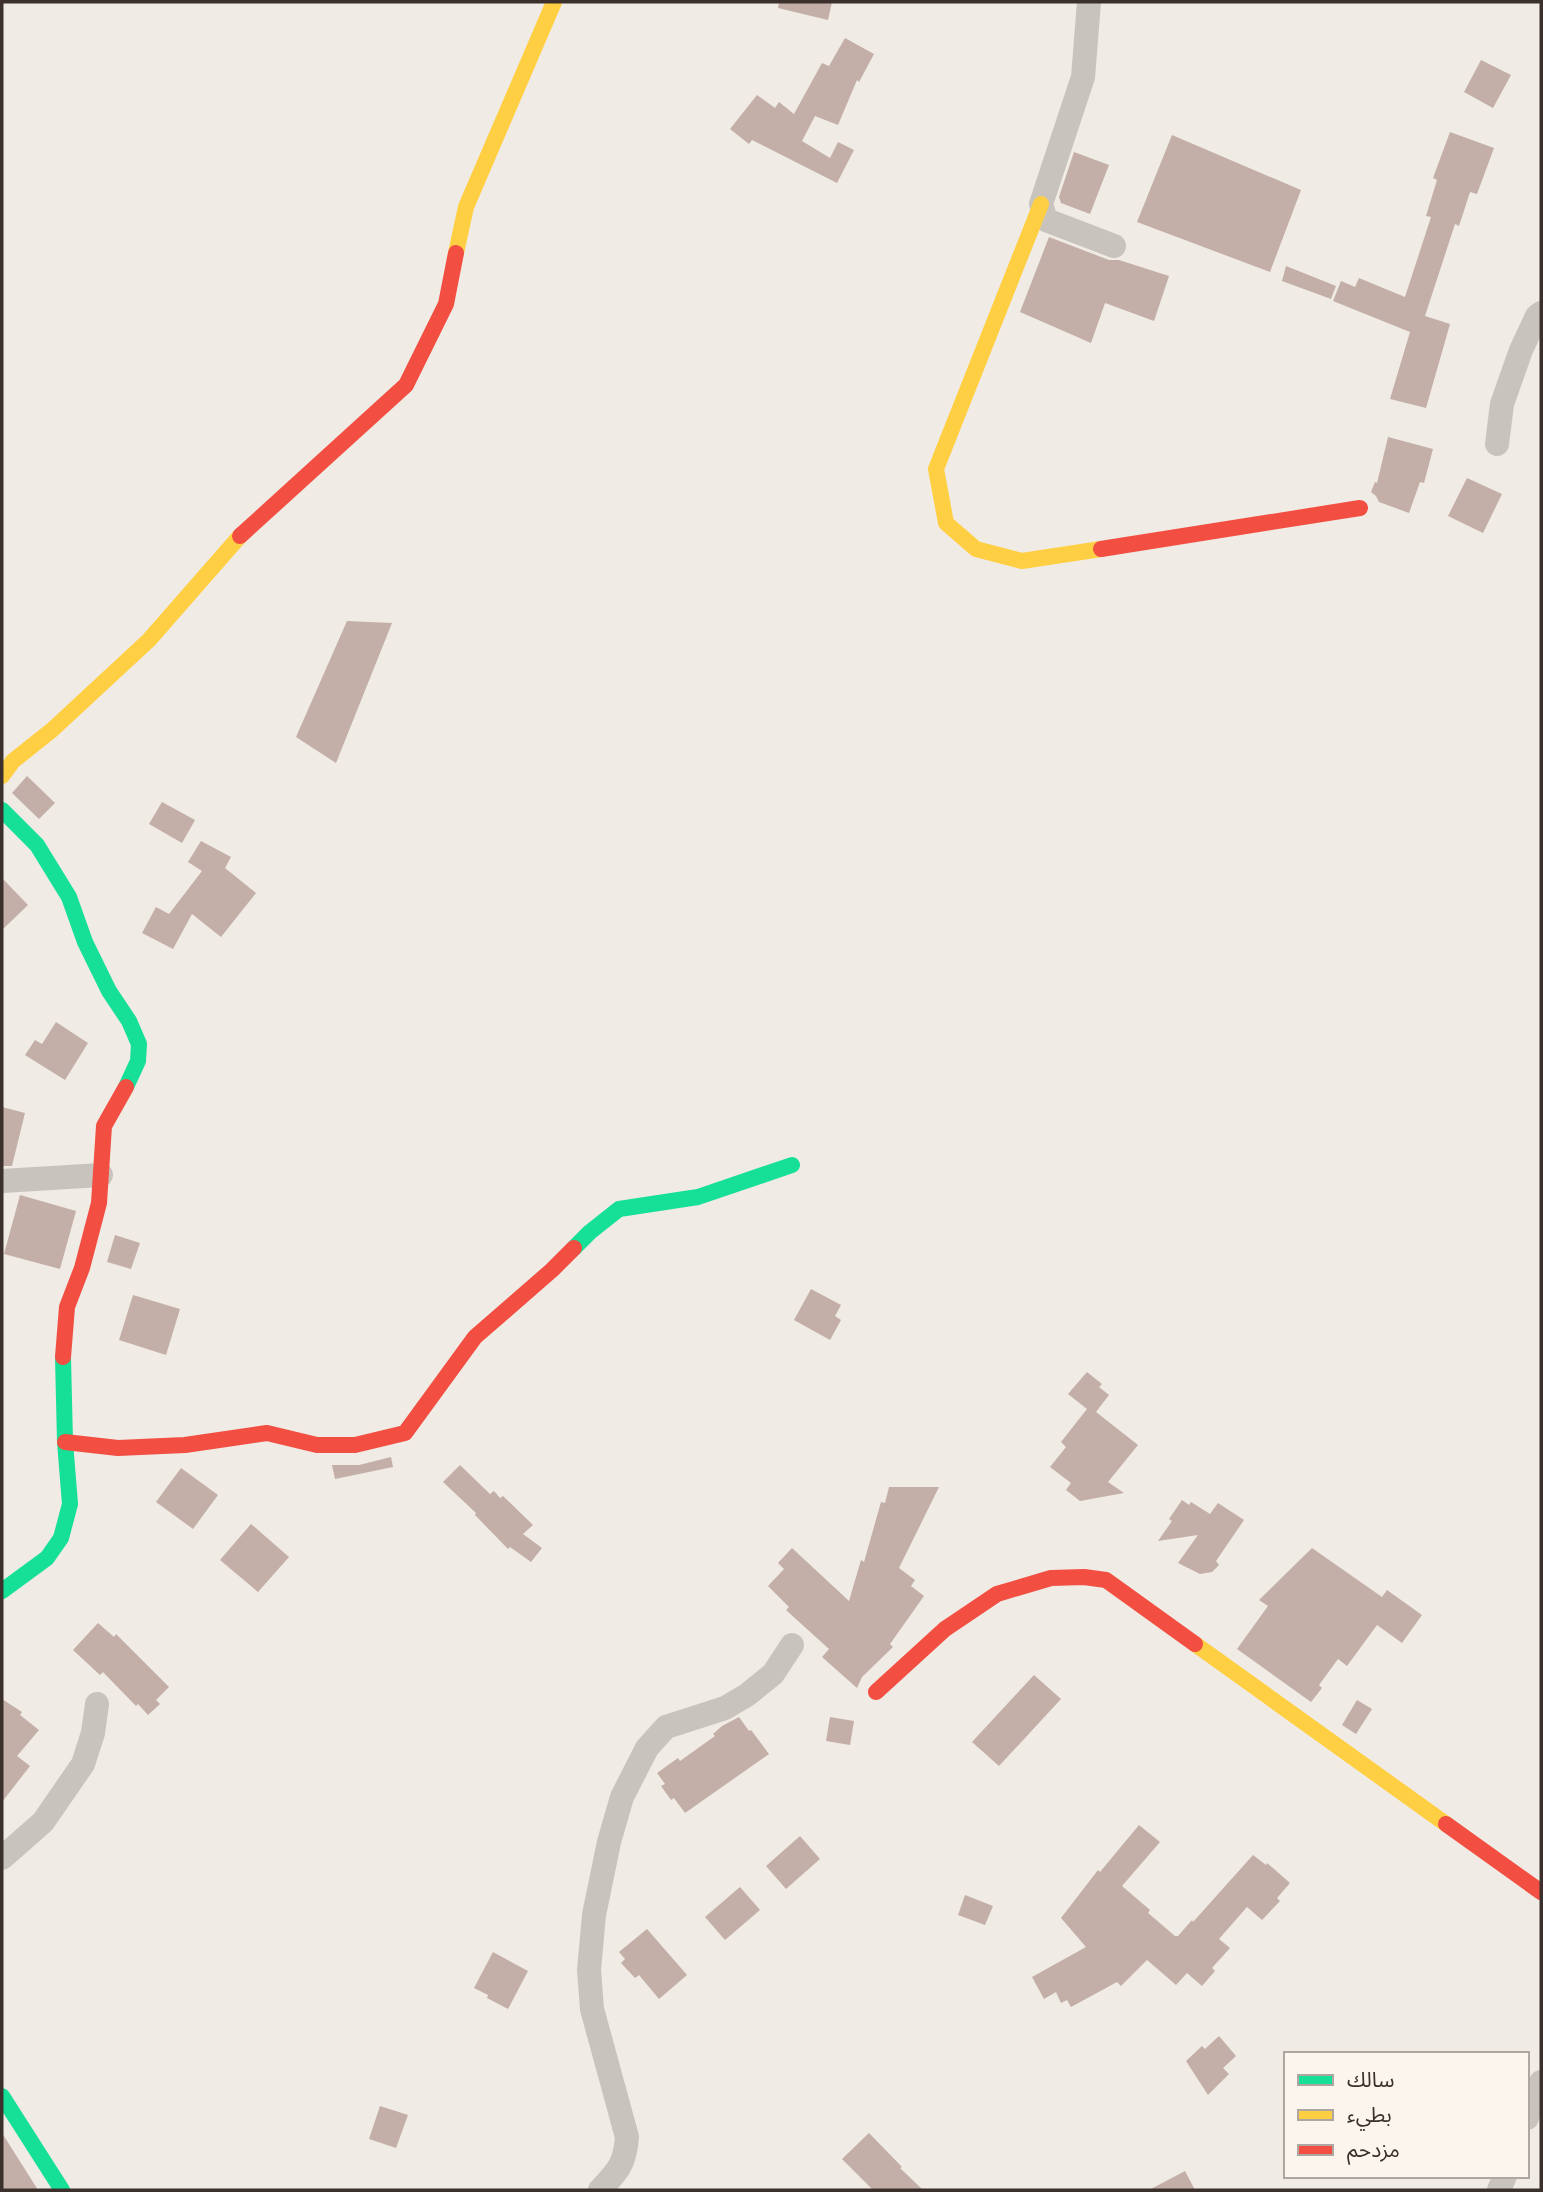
<svg xmlns="http://www.w3.org/2000/svg" width="1543" height="2192" viewBox="0 0 1543 2192" font-family="Karla,'Noto Sans Arabic',sans-serif">
<rect width="100%" height="100%" fill="#f0ebe5"/>
<g fill="#c3afa7">
<polygon points="779,2 832,2 828,20 778,8"/>
<polygon points="845,38 874,54 859,82 857,80 838,125 815,116 802,141 830,158 838,142 854,150 837,183 752,140 749,144 730,129 757,95 775,108 779,102 794,114 822,63 829,66"/>
<polygon points="1481,60 1511,75 1493,108 1464,92"/>
<polygon points="1450,132 1494,148 1477,194 1470,192 1459,226 1455,224 1425,316 1450,324 1426,408 1390,399 1410,332 1333,301 1341,281 1355,287 1359,278 1405,297 1431,217 1426,216 1437,180 1433,178"/>
<polygon points="1172,135 1301,190 1270,272 1137,222"/>
<polygon points="1074,152 1109,165 1090,214 1061,203 1059,197"/>
<polygon points="1049,237 1109,260 1119,260 1169,276 1154,321 1105,303 1091,343 1020,312"/>
<polygon points="1286,266 1336,286 1331,299 1282,281"/>
<polygon points="1388,437 1433,449 1424,483 1420,482 1409,513 1379,502 1376,496 1371,492 1375,482 1377,483"/>
<polygon points="1467,478 1502,494 1483,533 1448,516"/>
<polygon points="347,621 392,623 336,763 296,737"/>
<polygon points="27,776 55,803 39,819 12,793"/>
<polygon points="162,802 195,820 182,843 149,824"/>
<polygon points="201,841 231,857 225,868 256,893 221,937 192,914 173,949 142,933 156,907 169,914 202,871 188,862"/>
<polygon points="2,878 28,905 2,930"/>
<polygon points="56,1022 88,1043 65,1080 25,1055 35,1040 42,1044"/>
<polygon points="2,1107 25,1113 12,1166 2,1166"/>
<polygon points="20,1195 76,1211 60,1269 4,1254"/>
<polygon points="115,1235 140,1243 131,1269 107,1262"/>
<polygon points="811,1289 841,1305 835,1316 841,1320 830,1340 794,1320"/>
<polygon points="133,1295 180,1309 166,1355 119,1340"/>
<polygon points="1087,1372 1102,1384 1099,1387 1109,1395 1096,1412 1138,1445 1108,1482 1124,1493 1080,1501 1066,1490 1071,1483 1050,1467 1066,1447 1061,1442 1087,1409 1068,1394"/>
<polygon points="391,1457 393,1467 335,1479 332,1465 359,1465"/>
<polygon points="460,1465 490,1494 494,1491 500,1498 503,1496 533,1525 523,1534 542,1548 531,1562 510,1547 508,1549 475,1515 476,1513 443,1482"/>
<polygon points="181,1468 218,1495 193,1529 156,1502"/>
<polygon points="889,1487 939,1487 899,1568 915,1580 911,1586 924,1596 890,1644 893,1647 862,1677 857,1688 822,1657 829,1649 786,1610 789,1607 768,1586 784,1569 778,1563 792,1548 849,1601 861,1560 864,1562 881,1502 885,1503"/>
<polygon points="1182,1500 1189,1505 1191,1502 1210,1514 1218,1503 1244,1520 1216,1561 1219,1565 1212,1572 1200,1574 1178,1563 1198,1535 1158,1541 1172,1521 1169,1519"/>
<polygon points="251,1524 289,1557 258,1592 220,1560"/>
<polygon points="1312,1548 1382,1597 1387,1590 1422,1615 1402,1643 1377,1625 1347,1666 1338,1659 1319,1685 1322,1688 1311,1702 1237,1649 1268,1606 1259,1600"/>
<polygon points="98,1623 114,1637 116,1634 169,1687 156,1700 160,1704 148,1715 138,1704 136,1706 103,1672 100,1675 73,1650"/>
<polygon points="1034,1675 1061,1699 999,1766 972,1742"/>
<polygon points="2,1699 22,1712 20,1715 39,1730 17,1756 30,1766 2,1802"/>
<polygon points="1357,1700 1372,1709 1356,1734 1342,1725"/>
<polygon points="739,1717 749,1731 751,1730 769,1754 685,1813 674,1798 671,1800 661,1786 665,1784 657,1773 678,1758 680,1761 715,1736 713,1734 722,1726"/>
<polygon points="830,1717 854,1721 850,1745 826,1741"/>
<polygon points="1139,1825 1160,1842 1122,1886 1150,1910 1148,1913 1175,1936 1178,1936 1192,1920 1193,1922 1253,1855 1266,1865 1267,1863 1290,1883 1277,1898 1280,1901 1262,1920 1247,1907 1219,1939 1230,1948 1212,1968 1215,1971 1202,1986 1187,1973 1176,1985 1147,1960 1121,1986 1117,1982 1071,2007 1067,2000 1061,2003 1056,1992 1044,1999 1032,1977 1086,1947 1061,1918 1098,1870 1100,1872"/>
<polygon points="800,1836 820,1859 786,1889 766,1866"/>
<polygon points="740,1887 760,1910 725,1940 705,1917"/>
<polygon points="965,1895 993,1906 985,1925 958,1915"/>
<polygon points="647,1929 687,1975 659,1999 639,1975 635,1978 621,1963 625,1959 619,1952"/>
<polygon points="493,1952 528,1971 508,2009 487,1998 488,1995 474,1988"/>
<polygon points="1219,2036 1236,2056 1223,2068 1229,2074 1208,2095 1186,2061 1202,2046 1205,2049"/>
<polygon points="380,2106 408,2115 396,2148 369,2139"/>
<polygon points="2,2133 38,2190 2,2190"/>
<polygon points="869,2133 902,2167 900,2168 923,2190 873,2190 842,2159"/>
<polygon points="1185,2171 1195,2190 1149,2190"/>
</g>
<g fill="none" stroke-linecap="round" stroke-linejoin="round">
<g stroke="#c9c3be" stroke-width="24">
<polyline points="1089,2 1083,77 1041,204 1046,220 1114,246"/>
<polyline points="1497,444 1502,404 1521,350 1537,316 1541,313"/>
<polyline points="2,1181 101,1175"/>
<polyline points="2,1858 43,1822 83,1764 93,1733 97,1704"/>
<polyline points="1527,2118 1541,2082"/>
<path d="M 600,2190 C 618,2171 625,2164 627,2137 L 592,2009 L 589,1970 L 594,1915 L 609,1842 L 622,1797 L 647,1748 L 666,1727 L 725,1708 L 747,1695 L 773,1674 L 792,1645"/>
<polyline points="1499,2190 1505,2176"/>
</g>
<g stroke="#16e098" stroke-width="16">
<polyline points="2,810 37,845 69,897 85,942 109,991 129,1021 139,1044 138,1061 126,1087"/>
<polyline points="574,1248 590,1232 619,1209 698,1197 792,1165"/>
<polyline points="2,1591 47,1558 61,1538 70,1504 65,1442 63,1357"/>
<polyline points="2,2096 62,2190"/>
</g>
<g stroke="#ffcf43" stroke-width="16">
<polyline points="1041,204 936,469 946,523 976,549 1022,561 1101,549"/>
<polyline points="456,253 466,207 554,2"/>
<polyline points="2,776 13,761 52,730 149,640 240,536"/>
<polyline points="1195,1644 1446,1824"/>
</g>
<g stroke="#f24e42" stroke-width="16">
<polyline points="240,536 406,385 446,304 456,253"/>
<polyline points="1101,549 1360,508"/>
<polyline points="63,1357 67,1307 82,1268 99,1203 104,1126 126,1087"/>
<polyline points="65,1442 118,1448 185,1445 267,1433 317,1445 355,1445 405,1433 475,1337 552,1270 574,1248"/>
<polyline points="876,1692 945,1629 997,1594 1051,1578 1084,1577 1106,1580 1195,1644"/>
<polyline points="1446,1824 1541,1892"/>
</g>
</g>
<rect width="1543" height="2192" fill="none" stroke="#3b302b" stroke-width="7"/>
<rect x="1284" y="2052" width="245" height="126" fill="#fbf5ee" stroke="#aea6a0" stroke-width="2"/>
<rect x="1298" y="2075" width="35" height="10" fill="#16e098" stroke="#aea6a0" stroke-width="2"/>
<text x="1347" y="2087" font-size="21" fill="#3b302b">سالك</text>
<rect x="1298" y="2110" width="35" height="10" fill="#ffcf43" stroke="#aea6a0" stroke-width="2"/>
<text x="1347" y="2122" font-size="21" fill="#3b302b">بطيء</text>
<rect x="1298" y="2145" width="35" height="10" fill="#f24e42" stroke="#aea6a0" stroke-width="2"/>
<text x="1347" y="2157" font-size="21" fill="#3b302b">مزدحم</text>
</svg>
